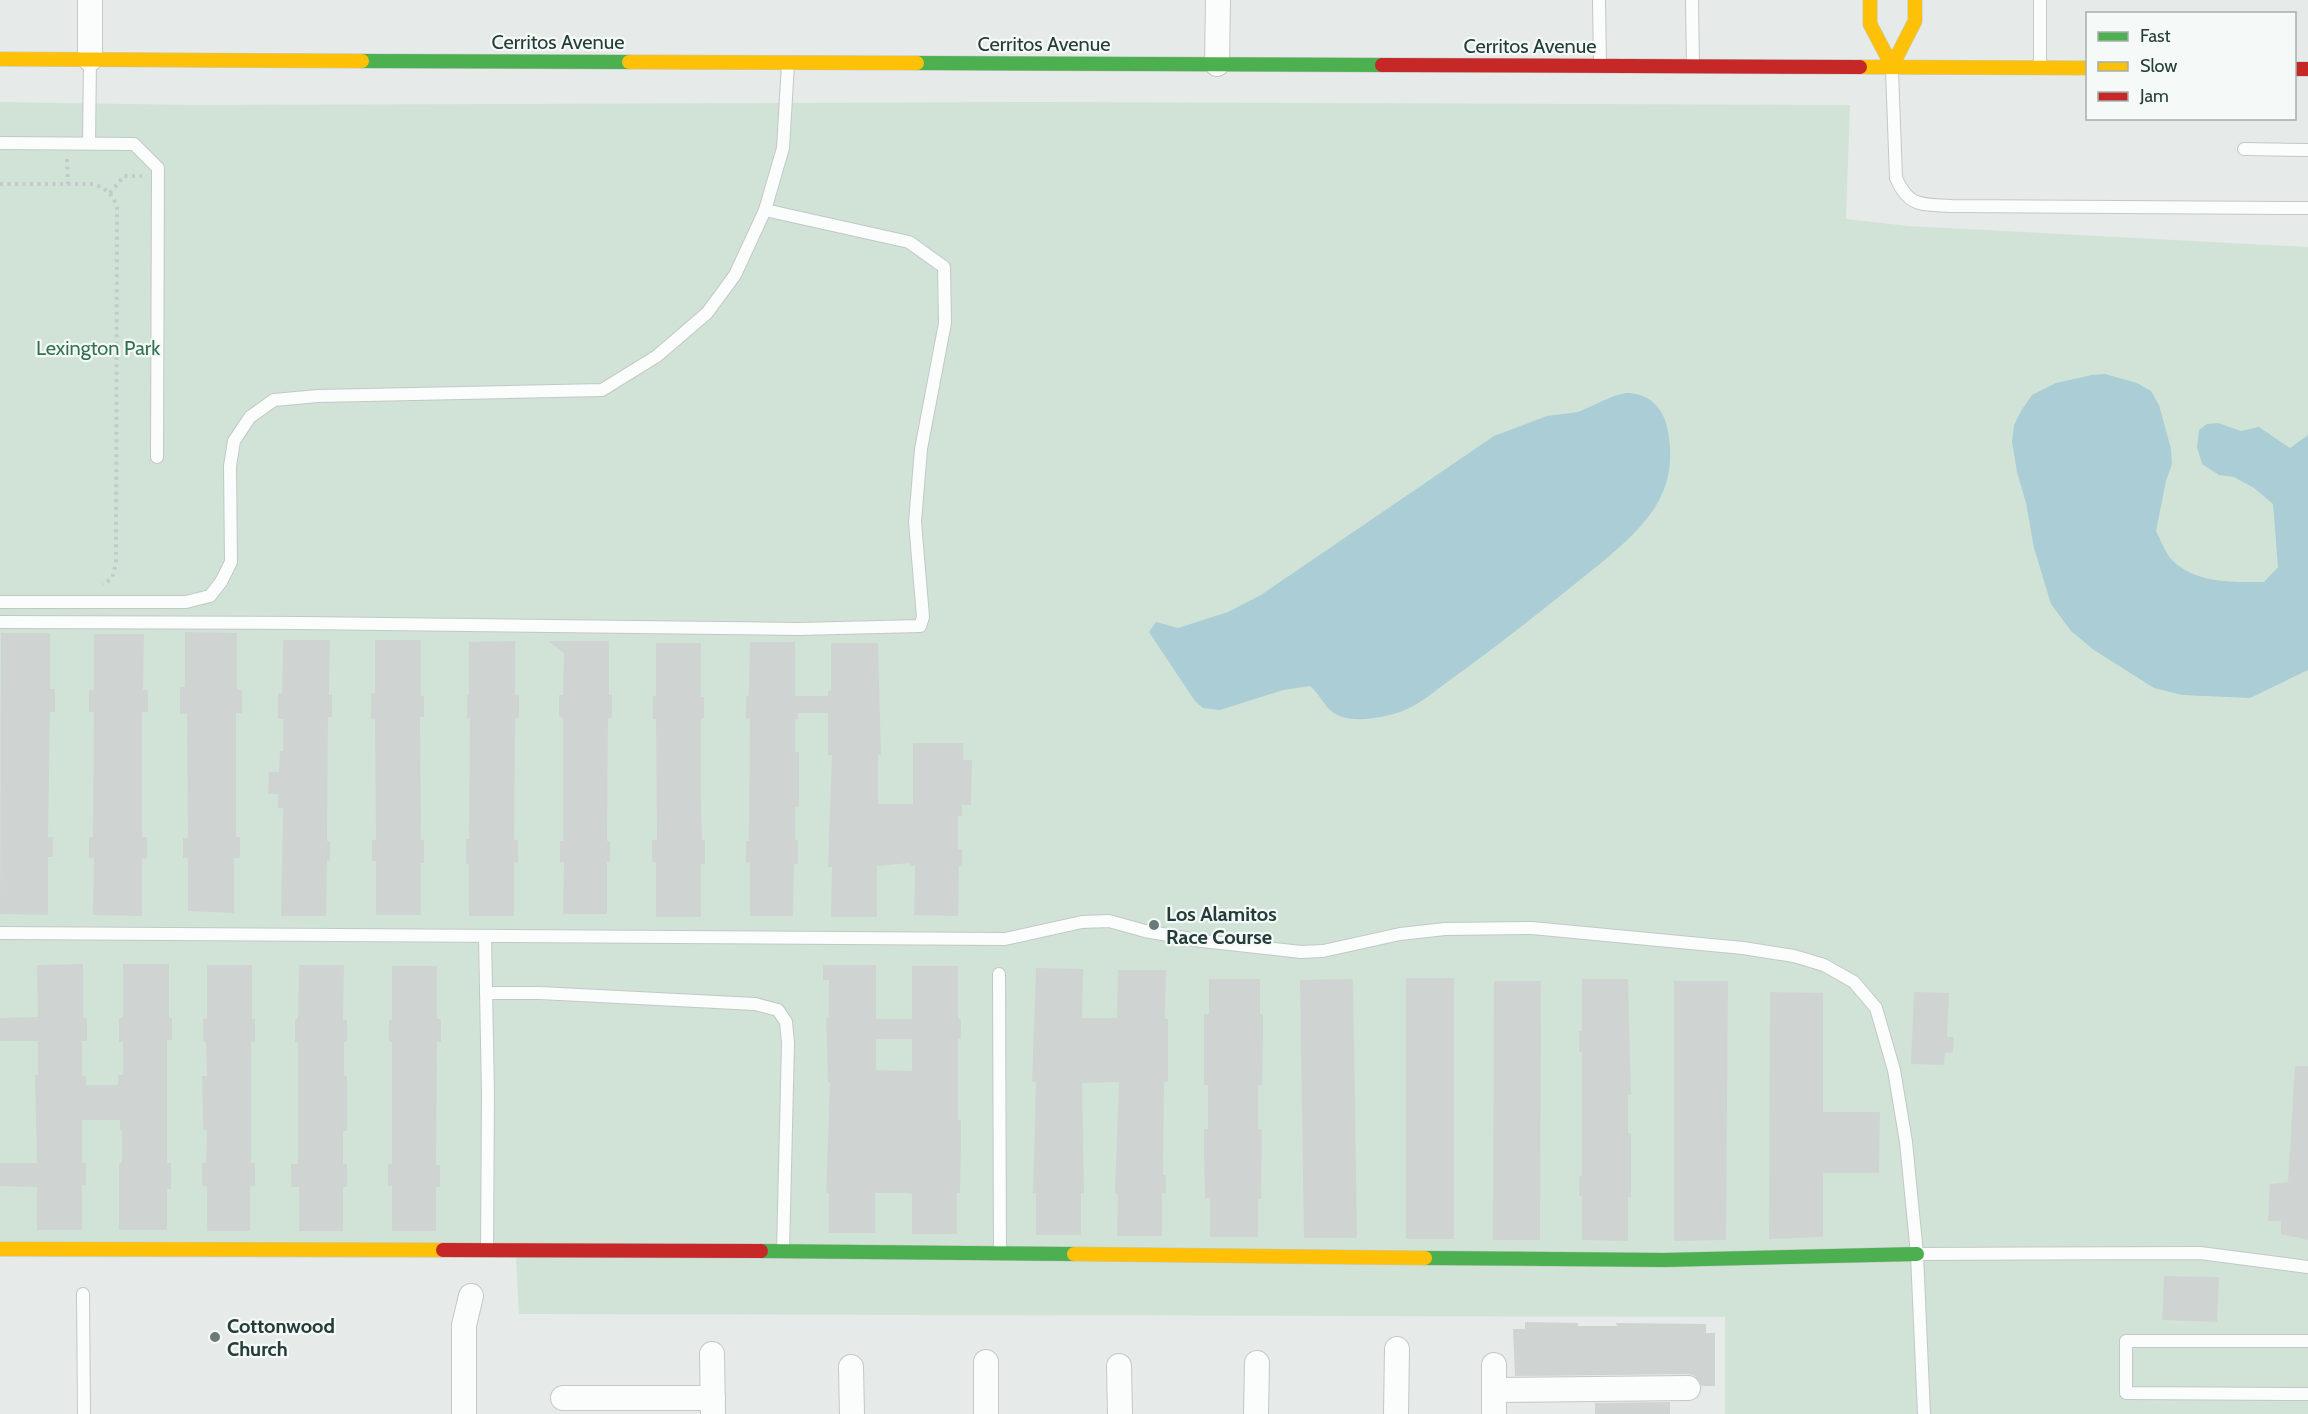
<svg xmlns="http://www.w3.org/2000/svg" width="2308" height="1414" viewBox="0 0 2308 1414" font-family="Cabin,sans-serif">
<rect width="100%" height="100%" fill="#e6ebe9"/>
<polygon fill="#d1e3d7" points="0,102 196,105 1042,102 1850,105 1846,219 1909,226 2308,247 2308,1414 1725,1414 1725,1317 519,1314 516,1258 0,1257"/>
<g fill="#aacdd6">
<path d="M 2105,374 L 2137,383 L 2151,391 L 2159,405 L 2171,449 L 2172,464 L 2166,481 L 2156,531 C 2161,540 2165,553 2172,560 C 2196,584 2233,582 2264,582 L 2278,567 L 2273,504 L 2254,488 L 2234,477 L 2219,475 L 2202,464 L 2197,447 L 2199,430 L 2207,424 L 2218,423 L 2241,431 L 2259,427 L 2290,448 L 2308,435 L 2308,670 L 2250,698 L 2182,695 L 2154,688 L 2094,650 L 2071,631 L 2051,604 L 2034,548 L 2026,503 L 2017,472 L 2012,442 L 2014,425 L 2021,411 L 2032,395 L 2056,383 L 2092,375 Z"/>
<path d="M 1626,393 C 1645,393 1660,403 1666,423 C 1673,449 1672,478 1658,502 C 1641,534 1598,565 1570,588 C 1532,618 1494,649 1454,677 C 1437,689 1420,705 1400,712 C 1388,716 1369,720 1355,719 C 1325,717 1327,701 1310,686 L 1283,690 L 1220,710 L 1203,708 L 1195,701 L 1149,632 L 1156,622 L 1178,628 L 1228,612 L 1261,595 L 1494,436 L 1547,416 L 1578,412 L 1614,396 Z"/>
</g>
<g fill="#cfd4d2" fill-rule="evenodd">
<polygon points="185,632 237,633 237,690 242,690 242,713 236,713 236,837 240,837 240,858 234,858 234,913 188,911 188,858 183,858 183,838 188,838 187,714 180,714 180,687 185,687"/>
<polygon points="1,633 50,633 50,689 55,689 55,712 50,712 48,837 53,837 53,857 48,857 48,915 0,914"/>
<polygon points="94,634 144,634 143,690 148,690 148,712 142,712 142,837 147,837 147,859 142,858 142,916 93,915 94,858 89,858 89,837 93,837 94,712 89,712 89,690 94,690"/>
<polygon points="283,640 330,640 329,695 332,695 332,717 328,717 327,841 330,841 330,861 327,860 326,916 281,916 283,808 278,808 278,794 268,794 269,772 279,772 280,751 283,751 283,719 278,719 278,693 282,693"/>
<polygon points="375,640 421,640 421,696 424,696 424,717 420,717 421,840 424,840 424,863 421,863 421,915 376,915 376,861 372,861 372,840 376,840 375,719 371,719 371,693 375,693"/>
<polygon points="515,641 515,695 519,695 519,718 515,718 514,840 518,840 518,862 514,862 514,916 469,916 469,864 466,864 466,839 469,839 470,718 467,718 467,695 469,695 469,642"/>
<polygon points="548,641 609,641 609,695 612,695 612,718 608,718 607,841 610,841 610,862 607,862 607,914 563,914 564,862 560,862 560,841 563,841 563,718 559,717 559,695 563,695 564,653"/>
<polygon points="750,642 795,642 795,696 828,696 828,691 831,691 831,643 878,643 881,755 878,755 878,804 913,804 913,743 963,743 963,760 972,760 971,805 962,805 962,816 958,816 958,849 962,849 962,866 959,866 958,916 914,915 915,866 910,866 910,863 877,866 877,917 831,917 832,867 828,867 832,755 828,755 828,713 798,713 798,719 795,719 795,752 799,752 799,807 795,807 795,840 798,840 798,864 794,864 793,916 750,916 750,862 746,862 746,841 749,841 750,718 746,718 746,696 749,696"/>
<polygon points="656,643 701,643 701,697 704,697 704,718 701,718 701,796 702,840 705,840 705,864 701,864 701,917 656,917 656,862 652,862 652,840 657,840 656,719 653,719 653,696 656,696"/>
<polygon points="83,964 83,1018 87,1018 87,1041 82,1041 82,1076 86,1076 86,1085 118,1085 118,1075 123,1075 123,1042 119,1042 119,1018 123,1018 123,964 169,964 169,1018 172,1018 172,1040 167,1040 167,1163 171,1163 171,1189 167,1189 167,1230 119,1230 119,1163 122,1163 122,1130 120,1130 120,1120 82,1120 82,1163 86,1163 86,1185 82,1185 82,1230 37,1230 37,1187 0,1186 0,1163 37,1163 35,1075 38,1075 38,1041 0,1041 0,1018 38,1017 37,965"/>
<polygon points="207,965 252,965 252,1019 255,1019 255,1042 251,1042 251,1163 255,1163 255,1186 250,1186 250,1231 207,1231 207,1186 202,1186 202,1163 206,1163 207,1131 203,1129 202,1076 207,1076 206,1042 203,1042 203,1019 207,1019"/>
<polygon points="299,965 344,965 343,1020 347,1020 347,1042 344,1042 344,1076 347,1076 347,1131 343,1131 343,1164 347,1164 347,1187 343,1187 343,1231 299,1231 299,1187 291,1187 291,1164 298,1164 298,1042 295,1042 295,1019 298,1019"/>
<path d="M 823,965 L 876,965 L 876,1018 L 879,1019 L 912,1019 L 912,966 L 958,966 L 958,1019 L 961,1019 L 961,1039 L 958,1039 L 958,1120 L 961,1120 L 961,1143 L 960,1193 L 957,1193 L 957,1234 L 912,1234 L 912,1194 L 908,1193 L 875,1193 L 875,1233 L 829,1233 L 829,1194 L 826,1193 L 830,1082 L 828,1082 L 826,1018 L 829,1018 L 829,980 L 823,980 ZM 876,1039 L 912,1039 L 912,1071 L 876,1070 Z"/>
<polygon points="392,966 437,966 437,1019 441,1019 441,1042 437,1042 436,1165 440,1165 440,1187 436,1187 436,1231 392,1231 392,1186 388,1186 388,1164 392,1164 392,1042 389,1042 389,1020 392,1020"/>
<polygon points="1036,968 1083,969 1082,1018 1117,1018 1118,970 1166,970 1165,1019 1168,1019 1168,1082 1164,1082 1163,1175 1166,1175 1166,1193 1162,1193 1162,1236 1117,1236 1118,1194 1115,1194 1119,1082 1082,1083 1084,1193 1081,1193 1081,1235 1036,1235 1036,1193 1033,1193 1036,1082 1032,1082"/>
<rect x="1406" y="978" width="48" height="261"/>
<polygon points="1209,979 1260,979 1260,1014 1263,1014 1263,1039 1262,1085 1258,1085 1258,1129 1262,1129 1261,1199 1258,1199 1258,1237 1210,1237 1210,1198 1205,1198 1204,1153 1204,1129 1208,1129 1208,1085 1204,1085 1204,1014 1209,1014"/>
<polygon points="1353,979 1357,1238 1304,1238 1300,980"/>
<polygon points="1582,979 1628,979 1631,1095 1628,1095 1628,1133 1631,1133 1631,1197 1628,1197 1628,1241 1582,1240 1582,1196 1579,1196 1579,1176 1582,1176 1582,1052 1579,1052 1579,1031 1582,1031"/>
<polygon points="1494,981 1541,981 1540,1240 1493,1240"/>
<polygon points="1674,981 1728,981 1726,1240 1674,1241"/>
<polygon points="1770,992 1823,993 1823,1112 1880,1112 1879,1173 1823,1173 1823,1237 1769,1239"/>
<polygon points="1914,992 1949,993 1947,1037 1954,1037 1953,1053 1945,1053 1944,1065 1911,1064"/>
<polygon points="2295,1066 2308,1066 2308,1240 2281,1234 2281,1221 2268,1221 2270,1184 2288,1182"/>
<polygon points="2164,1276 2219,1277 2217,1322 2162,1320"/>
<polygon points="1525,1322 1578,1323 1578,1326 1617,1326 1616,1323 1706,1324 1706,1333 1715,1333 1715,1386 1702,1386 1695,1376 1688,1374 1515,1376 1513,1329 1525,1329"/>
<polygon points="1670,1402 1670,1414 1595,1414 1595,1403"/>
</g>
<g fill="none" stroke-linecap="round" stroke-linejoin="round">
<g stroke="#c3c8c6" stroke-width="14">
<g id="lane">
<polyline points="1599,0 1600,65"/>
<polyline points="1692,0 1693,65"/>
<polyline points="2040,0 2040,67"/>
<path d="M 1892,70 L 1896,178 C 1909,208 1922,204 1951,206 L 2308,208"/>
<polyline points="0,143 134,144 158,168 157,457"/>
<polyline points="89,143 90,60"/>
<polyline points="2244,149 2308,150"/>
<polyline points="0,602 186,602 210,596 221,582 231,562 230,466 234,441 250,417 274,400 318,396 602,390 657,356 707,313 735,275 765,210 783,148 788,64"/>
<polyline points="0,622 301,623 798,629 920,626 923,617 915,522 921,449 945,323 944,267 909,242 765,210"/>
<polyline points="0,933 1005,939 1082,922 1109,921 1145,931 1202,941 1301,952 1323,951 1400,934 1445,929 1532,928 1743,948 1794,956 1824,965 1854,982 1876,1008 1894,1070 1906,1142 1917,1254 1924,1414"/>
<polyline points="485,936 488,1094 487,1250"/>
<polyline points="999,974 1000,1253"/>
<polyline points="486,993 540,993 755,1004 778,1010 786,1022 788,1043 783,1251"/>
<polyline points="1918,1254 2200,1253 2308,1267"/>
<polyline points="83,1294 84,1414"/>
<polyline points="2308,1341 2126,1341 2126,1393 2308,1394"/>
</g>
</g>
<g stroke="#c3c8c6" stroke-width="26">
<g id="street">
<polyline points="90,0 90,59"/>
<polyline points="1217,64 1218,0"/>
<polyline points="712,1354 713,1414"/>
<polyline points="986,1362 986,1414"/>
<polyline points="1494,1365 1494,1414"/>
<polyline points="1119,1366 1120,1414"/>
<polyline points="851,1367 852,1414"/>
<polyline points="1494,1390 1688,1388"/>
<polyline points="563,1398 713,1398"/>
<polyline points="464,1414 464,1325 471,1296"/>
<polyline points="1256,1414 1257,1363"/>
<polyline points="1396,1414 1397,1349"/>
</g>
</g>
<g stroke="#c2c8c6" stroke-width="15">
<g id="fast">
<polyline points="362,61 629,62"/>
<polyline points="917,63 1382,65"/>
<polyline points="761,1251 1074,1254"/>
<polyline points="1425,1258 1664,1260 1917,1254"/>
</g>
</g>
<g stroke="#c2c8c6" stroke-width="15">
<g id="slow">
<polyline points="1870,0 1870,24 1892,66"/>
<polyline points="0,59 362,61"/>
<polyline points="629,62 917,63"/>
<polyline points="1892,66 1915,21 1915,0"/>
<polyline points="1860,67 2088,68"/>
<polyline points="0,1249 443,1250"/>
<polyline points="1074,1254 1425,1258"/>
</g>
</g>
<g stroke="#c2c8c6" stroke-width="15">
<g id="jam">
<polyline points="1382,65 1860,67"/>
<polyline points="2294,69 2308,69"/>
<polyline points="443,1250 761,1251"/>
</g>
</g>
<g stroke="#c2cbc9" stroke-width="4" stroke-dasharray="3 4.5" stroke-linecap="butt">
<polyline points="67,159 68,184"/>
<path d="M 0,184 L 93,184 C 106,188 114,195 117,208 L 116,563 L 112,578 L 103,585"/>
<polyline points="110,193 124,176 142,176"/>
</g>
<use href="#lane" stroke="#fbfcfc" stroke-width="12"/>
<use href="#street" stroke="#fbfcfc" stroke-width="24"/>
<use href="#fast" stroke="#4caf50" stroke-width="14"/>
<use href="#slow" stroke="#ffc107" stroke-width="14"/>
<use href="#jam" stroke="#c62828" stroke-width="14"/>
</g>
<g fill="#697a77" stroke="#f5f9f7" stroke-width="2">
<circle cx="1154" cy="925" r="6"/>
<circle cx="215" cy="1337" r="6"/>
</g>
<g text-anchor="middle" stroke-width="4.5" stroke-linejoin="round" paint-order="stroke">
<g font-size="20" fill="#253d39" stroke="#f5f9f7">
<text x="558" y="49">Cerritos Avenue</text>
<text x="1044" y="51">Cerritos Avenue</text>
<text x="1530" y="53">Cerritos Avenue</text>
</g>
<g font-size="20" fill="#32724f" stroke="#f5f9f7">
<text x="98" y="355">Lexington Park</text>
</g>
<g font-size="20" font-weight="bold" fill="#253d39" stroke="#f5f9f7" text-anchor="start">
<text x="1166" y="921">Los Alamitos<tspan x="1166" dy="23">Race Course</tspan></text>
<text x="227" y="1333">Cottonwood<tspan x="227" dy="23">Church</tspan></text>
</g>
</g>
<rect x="2086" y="12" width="210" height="108" fill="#f5f9f7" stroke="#a2aeab" stroke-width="1.5"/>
<rect x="2098" y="32" width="30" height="9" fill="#4caf50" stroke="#a2aeab" stroke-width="1.5"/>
<text x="2140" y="42" font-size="18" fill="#253d39">Fast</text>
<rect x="2098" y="62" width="30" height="9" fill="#ffc107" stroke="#a2aeab" stroke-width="1.5"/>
<text x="2140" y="72" font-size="18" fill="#253d39">Slow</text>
<rect x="2098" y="92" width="30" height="9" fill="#c62828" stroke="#a2aeab" stroke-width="1.5"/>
<text x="2140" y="102" font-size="18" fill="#253d39">Jam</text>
</svg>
